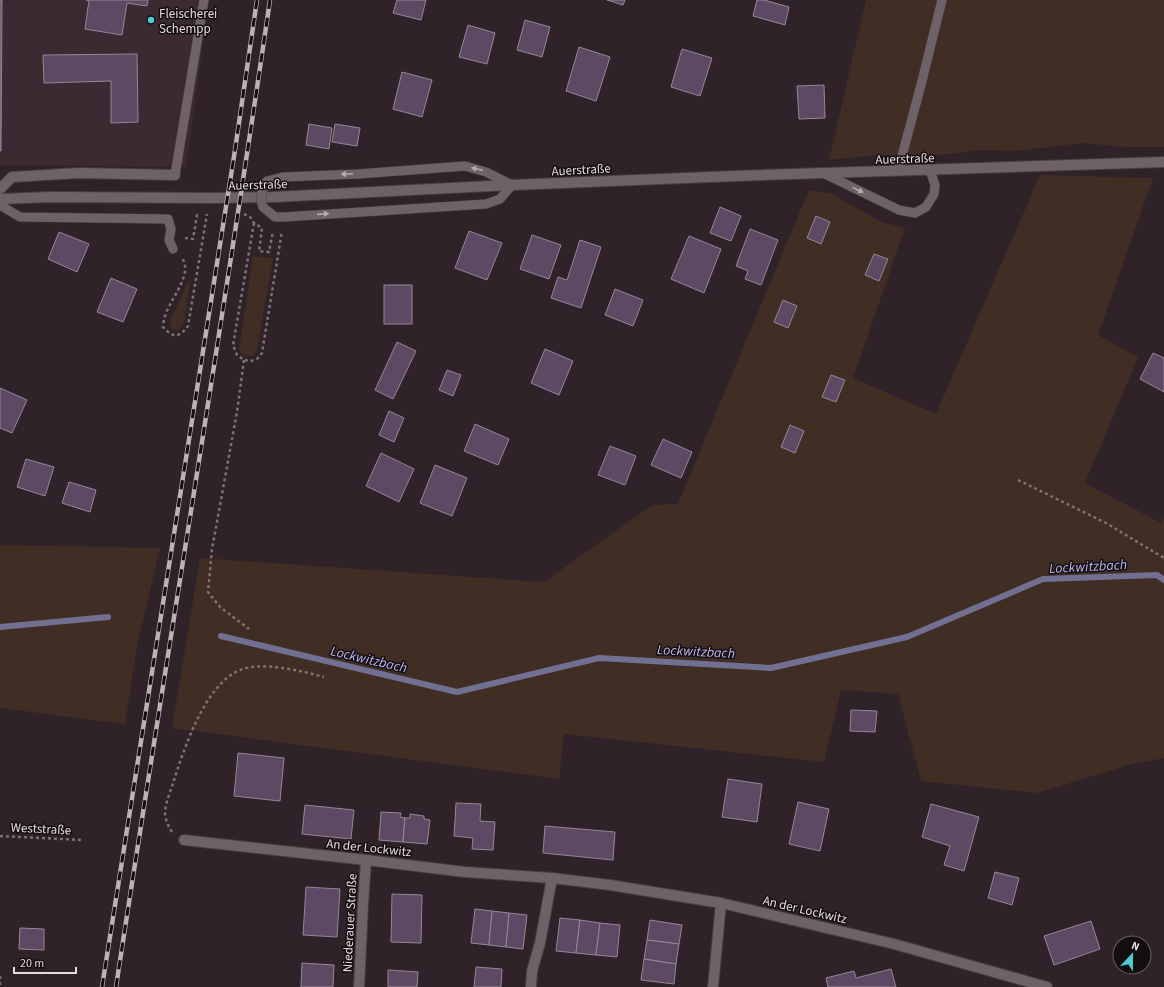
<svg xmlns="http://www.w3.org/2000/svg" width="1164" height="987" viewBox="0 0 1164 987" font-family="'Source Sans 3',sans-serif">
<rect width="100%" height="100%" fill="#2f2329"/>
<polygon fill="#3c2a33" points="0,0 209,0 186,167 0,165"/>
<g fill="#402d24">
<polygon points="866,0 1164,0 1164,147 1124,147 1083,143 1014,151 979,150 941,155 876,155 829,160"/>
<polygon points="1040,175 1153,178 1098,335 1138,357 1085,483 1161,523 1164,518 1164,758 1132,764 1037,793 921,781 898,694 841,690 824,762 564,734 559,779 172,728 200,558 544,582 652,505 678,504 809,190 830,193 882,222 905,228 853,378 936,414"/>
<polygon points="253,256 273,258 257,350 254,355 249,356 242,354 239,350"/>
<polygon points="191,276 184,322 180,329 175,331 171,328 170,321"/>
<polygon points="0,545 160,548 137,646 125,724 0,708"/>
</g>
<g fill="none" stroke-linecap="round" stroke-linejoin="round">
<g stroke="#727092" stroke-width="6">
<polyline points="0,627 108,617"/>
<polyline points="221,636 457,692 599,658 771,668 907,637 1043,579 1157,575 1164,580"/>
</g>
</g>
<g fill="#5e4965" stroke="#928995">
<polygon points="0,0 2,0 1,151 0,151"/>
<polygon points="86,0 148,0 147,6 127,3 122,35 85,29 89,0"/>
<polygon points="397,0 426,0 421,20 393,13"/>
<polygon points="607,0 625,0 623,5"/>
<polygon points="757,0 764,0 789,7 785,25 753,16"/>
<polygon points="525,20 550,27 542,57 517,50"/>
<polygon points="468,25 495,33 487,64 459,57"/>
<polygon points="579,47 610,57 596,101 566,91"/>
<polygon points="682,49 712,58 700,96 671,87"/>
<polygon points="137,54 138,122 111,123 111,81 44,83 43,55"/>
<polygon points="402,72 432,80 422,117 393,109"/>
<polygon points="824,85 825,118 799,119 797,86"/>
<polygon points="309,124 332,128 329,149 306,145"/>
<polygon points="335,124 360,128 357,146 332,142"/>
<polygon points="720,207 741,216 731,241 710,233"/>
<polygon points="816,216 830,222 821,244 807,238"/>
<polygon points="750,229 778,240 761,285 745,279 748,271 736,266"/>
<polygon points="469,231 502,243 487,280 455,268"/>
<polygon points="59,232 89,244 77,272 48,259"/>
<polygon points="532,235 561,245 549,279 520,269"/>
<polygon points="689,236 721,249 704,293 671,279"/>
<polygon points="580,240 601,247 581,308 551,298 558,277 567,280"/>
<polygon points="874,254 888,259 879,281 865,275"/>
<polygon points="111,278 137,289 123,322 97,312"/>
<rect x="384" y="285" width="28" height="39"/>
<polygon points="615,289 643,300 633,326 605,315"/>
<polygon points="783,300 797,306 788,328 774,322"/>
<polygon points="397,342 416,351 393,399 375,390"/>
<polygon points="545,349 573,361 559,395 531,383"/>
<polygon points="1153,353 1164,358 1164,392 1140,379"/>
<polygon points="447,370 461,375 453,396 439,390"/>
<polygon points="831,375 845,380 836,402 822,397"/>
<polygon points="0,388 27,400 12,433 0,428"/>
<polygon points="389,411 404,418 394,442 379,435"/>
<polygon points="475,424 509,439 498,465 464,451"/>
<polygon points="790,425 804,431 795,453 781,447"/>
<polygon points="663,439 692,452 681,478 651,465"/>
<polygon points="610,446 636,456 625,485 598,475"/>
<polygon points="381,453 414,469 399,502 366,486"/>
<polygon points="26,459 54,467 45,496 17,487"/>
<polygon points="435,465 467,478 452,516 420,503"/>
<polygon points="69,482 96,490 90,512 62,503"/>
<polygon points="851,710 877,711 875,732 850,731"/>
<polygon points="238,753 284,758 280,801 234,796"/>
<polygon points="728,779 762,784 757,822 722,817"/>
<polygon points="798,802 829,809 820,851 789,844"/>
<polygon points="456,803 481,804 480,821 495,822 493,850 472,849 473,838 454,836"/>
<polygon points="931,804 979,817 964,871 944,865 950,846 922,837"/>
<polygon points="305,805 354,810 351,839 302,834"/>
<polygon points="381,812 401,813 400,817 405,818 403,842 379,840"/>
<polygon points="410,814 424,816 424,819 430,820 427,844 403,842 405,818 410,818"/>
<polygon points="545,826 615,832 613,860 543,853"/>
<polygon points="995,872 1019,878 1012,905 988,898"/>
<polygon points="306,887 340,889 337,937 303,935"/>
<polygon points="392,894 422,895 421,943 391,942"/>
<polygon points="475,909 492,911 489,945 471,943"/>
<polygon points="492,911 509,913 506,947 489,945"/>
<polygon points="509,913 527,915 523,949 506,947"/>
<polygon points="560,918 580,920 576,953 556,951"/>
<polygon points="580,920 600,923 596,955 576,953"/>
<polygon points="650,920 682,925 679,944 647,940"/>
<polygon points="1091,921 1100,949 1054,965 1044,936"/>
<polygon points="600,923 620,925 617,957 596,955"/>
<polygon points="20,928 44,929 44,950 19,949"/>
<polygon points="647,940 679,944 676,964 644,959"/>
<polygon points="644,959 676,964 674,984 641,980"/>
<polygon points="302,963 334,965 333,987 301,987"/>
<polygon points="476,967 502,969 501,987 474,987"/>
<polygon points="891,969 896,987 828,987 826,978 854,971 856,978"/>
<polygon points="388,970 418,972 417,987 388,987"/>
</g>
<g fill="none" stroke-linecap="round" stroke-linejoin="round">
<g stroke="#483e43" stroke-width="10">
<g id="lane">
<polyline points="898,171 922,81 942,0"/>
<polyline points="823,173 899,210 915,213 926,207 934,194 935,185 930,170"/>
<polyline points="175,175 204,0"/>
<polyline points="263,186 267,181 283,177 358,174 465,166 486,172 512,185 500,199 486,204 284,217 275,217 263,207"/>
<polyline points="0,205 20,217 168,219 171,229 169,240 173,249"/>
</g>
</g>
<g stroke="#483e43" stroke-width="12">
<g id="street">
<polyline points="0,189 12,177 79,173 175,175"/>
<polyline points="184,840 366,860 465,872 552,878 610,885 721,903 894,944 1047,987"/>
<polyline points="359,987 363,905 366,860"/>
<polyline points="531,987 532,971 540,943 552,878"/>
<polyline points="713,987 721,903"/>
</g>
</g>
<g stroke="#483e43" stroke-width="12">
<polyline id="secondary" points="0,199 50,197 213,198 274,197 512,185 735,176 1164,162"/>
</g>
<g stroke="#7c7277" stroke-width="2.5" stroke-dasharray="3 3" stroke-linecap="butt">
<polyline points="244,214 250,217 254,223 262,228 259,251 269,252 273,231"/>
<polyline points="254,223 233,345 237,355 244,360 251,361 257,359 262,353 282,231"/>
<polyline points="185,238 193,239 197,215 199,214"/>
<path d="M 183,259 C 184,263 186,267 185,271 C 182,291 164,306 163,327 C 173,338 179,338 188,326 L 207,214"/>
<polyline points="244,360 237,412 212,549 208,592 220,607 249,629"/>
<polyline points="1018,480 1106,523 1164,558"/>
<path d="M 172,832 C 168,826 165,819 165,812 C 166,802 170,792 173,783 C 184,749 205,684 240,670 C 262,661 302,671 324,677"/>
<polyline points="0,836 82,840"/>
<polyline points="0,976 0,987"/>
</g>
<use href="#lane" stroke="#6f6168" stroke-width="9"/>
<use href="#street" stroke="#6f6168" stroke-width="10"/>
<use href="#secondary" stroke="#6f6168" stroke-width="10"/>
<g stroke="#bdb3b7" stroke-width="4.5">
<g id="rail">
<polyline points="102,987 235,150 257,0"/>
<path d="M 116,987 C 166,658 222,330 270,0"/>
</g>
</g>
<use href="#rail" stroke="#140e11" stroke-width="3" stroke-dasharray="9" stroke-linecap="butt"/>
<g stroke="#483e43" stroke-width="10" stroke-linecap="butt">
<polyline id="lane-bridge" points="263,186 261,201 263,207"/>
</g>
<use href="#lane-bridge" stroke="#6f6168" stroke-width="9"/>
</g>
<defs><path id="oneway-solid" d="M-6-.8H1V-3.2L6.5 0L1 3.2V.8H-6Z"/></defs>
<g fill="#b6abb0">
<use href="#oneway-solid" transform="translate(477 169) rotate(-167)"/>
<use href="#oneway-solid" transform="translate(347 174) rotate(178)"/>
<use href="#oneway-solid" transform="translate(858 190) rotate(26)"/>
<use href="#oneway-solid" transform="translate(323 214) rotate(-4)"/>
</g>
<circle fill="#51ccd2" stroke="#140e11" stroke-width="1.5" cx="151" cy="20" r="4"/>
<g text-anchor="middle" stroke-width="3" stroke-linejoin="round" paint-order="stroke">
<g font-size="13" fill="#e5dce0" stroke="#140e11" text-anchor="start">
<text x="159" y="18">Fleischerei<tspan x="159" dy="15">Schempp</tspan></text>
</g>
<g font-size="13" fill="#e5dce0" stroke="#140e11">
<text transform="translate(905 158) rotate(-2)" y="5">Auerstraße</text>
<text transform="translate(581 169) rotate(-3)" y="5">Auerstraße</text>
<text transform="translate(258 184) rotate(-2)" y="5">Auerstraße</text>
<text transform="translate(41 828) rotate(3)" y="5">Weststraße</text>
<text transform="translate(369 847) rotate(6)" y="5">An der Lockwitz</text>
<text transform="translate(805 909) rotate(13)" y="5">An der Lockwitz</text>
<text transform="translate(349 923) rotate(-87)" y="5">Niederauer Straße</text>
</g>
<g font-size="14" font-style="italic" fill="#bbb7f2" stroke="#140e11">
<text transform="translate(1088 566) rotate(-3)" y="5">Lockwitzbach</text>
<text transform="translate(696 651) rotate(3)" y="5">Lockwitzbach</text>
<text transform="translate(369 659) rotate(13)" y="5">Lockwitzbach</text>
</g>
</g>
<g transform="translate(1132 955) rotate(22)"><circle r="19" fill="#140e11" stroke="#686064"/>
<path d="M0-3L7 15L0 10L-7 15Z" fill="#51ccd2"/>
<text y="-6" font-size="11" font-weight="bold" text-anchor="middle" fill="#e5dce0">N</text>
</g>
<path d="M14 967v6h62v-6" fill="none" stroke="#e5dce0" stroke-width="2"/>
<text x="20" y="967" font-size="12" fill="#e5dce0" stroke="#140e11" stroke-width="3" paint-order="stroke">20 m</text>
</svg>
